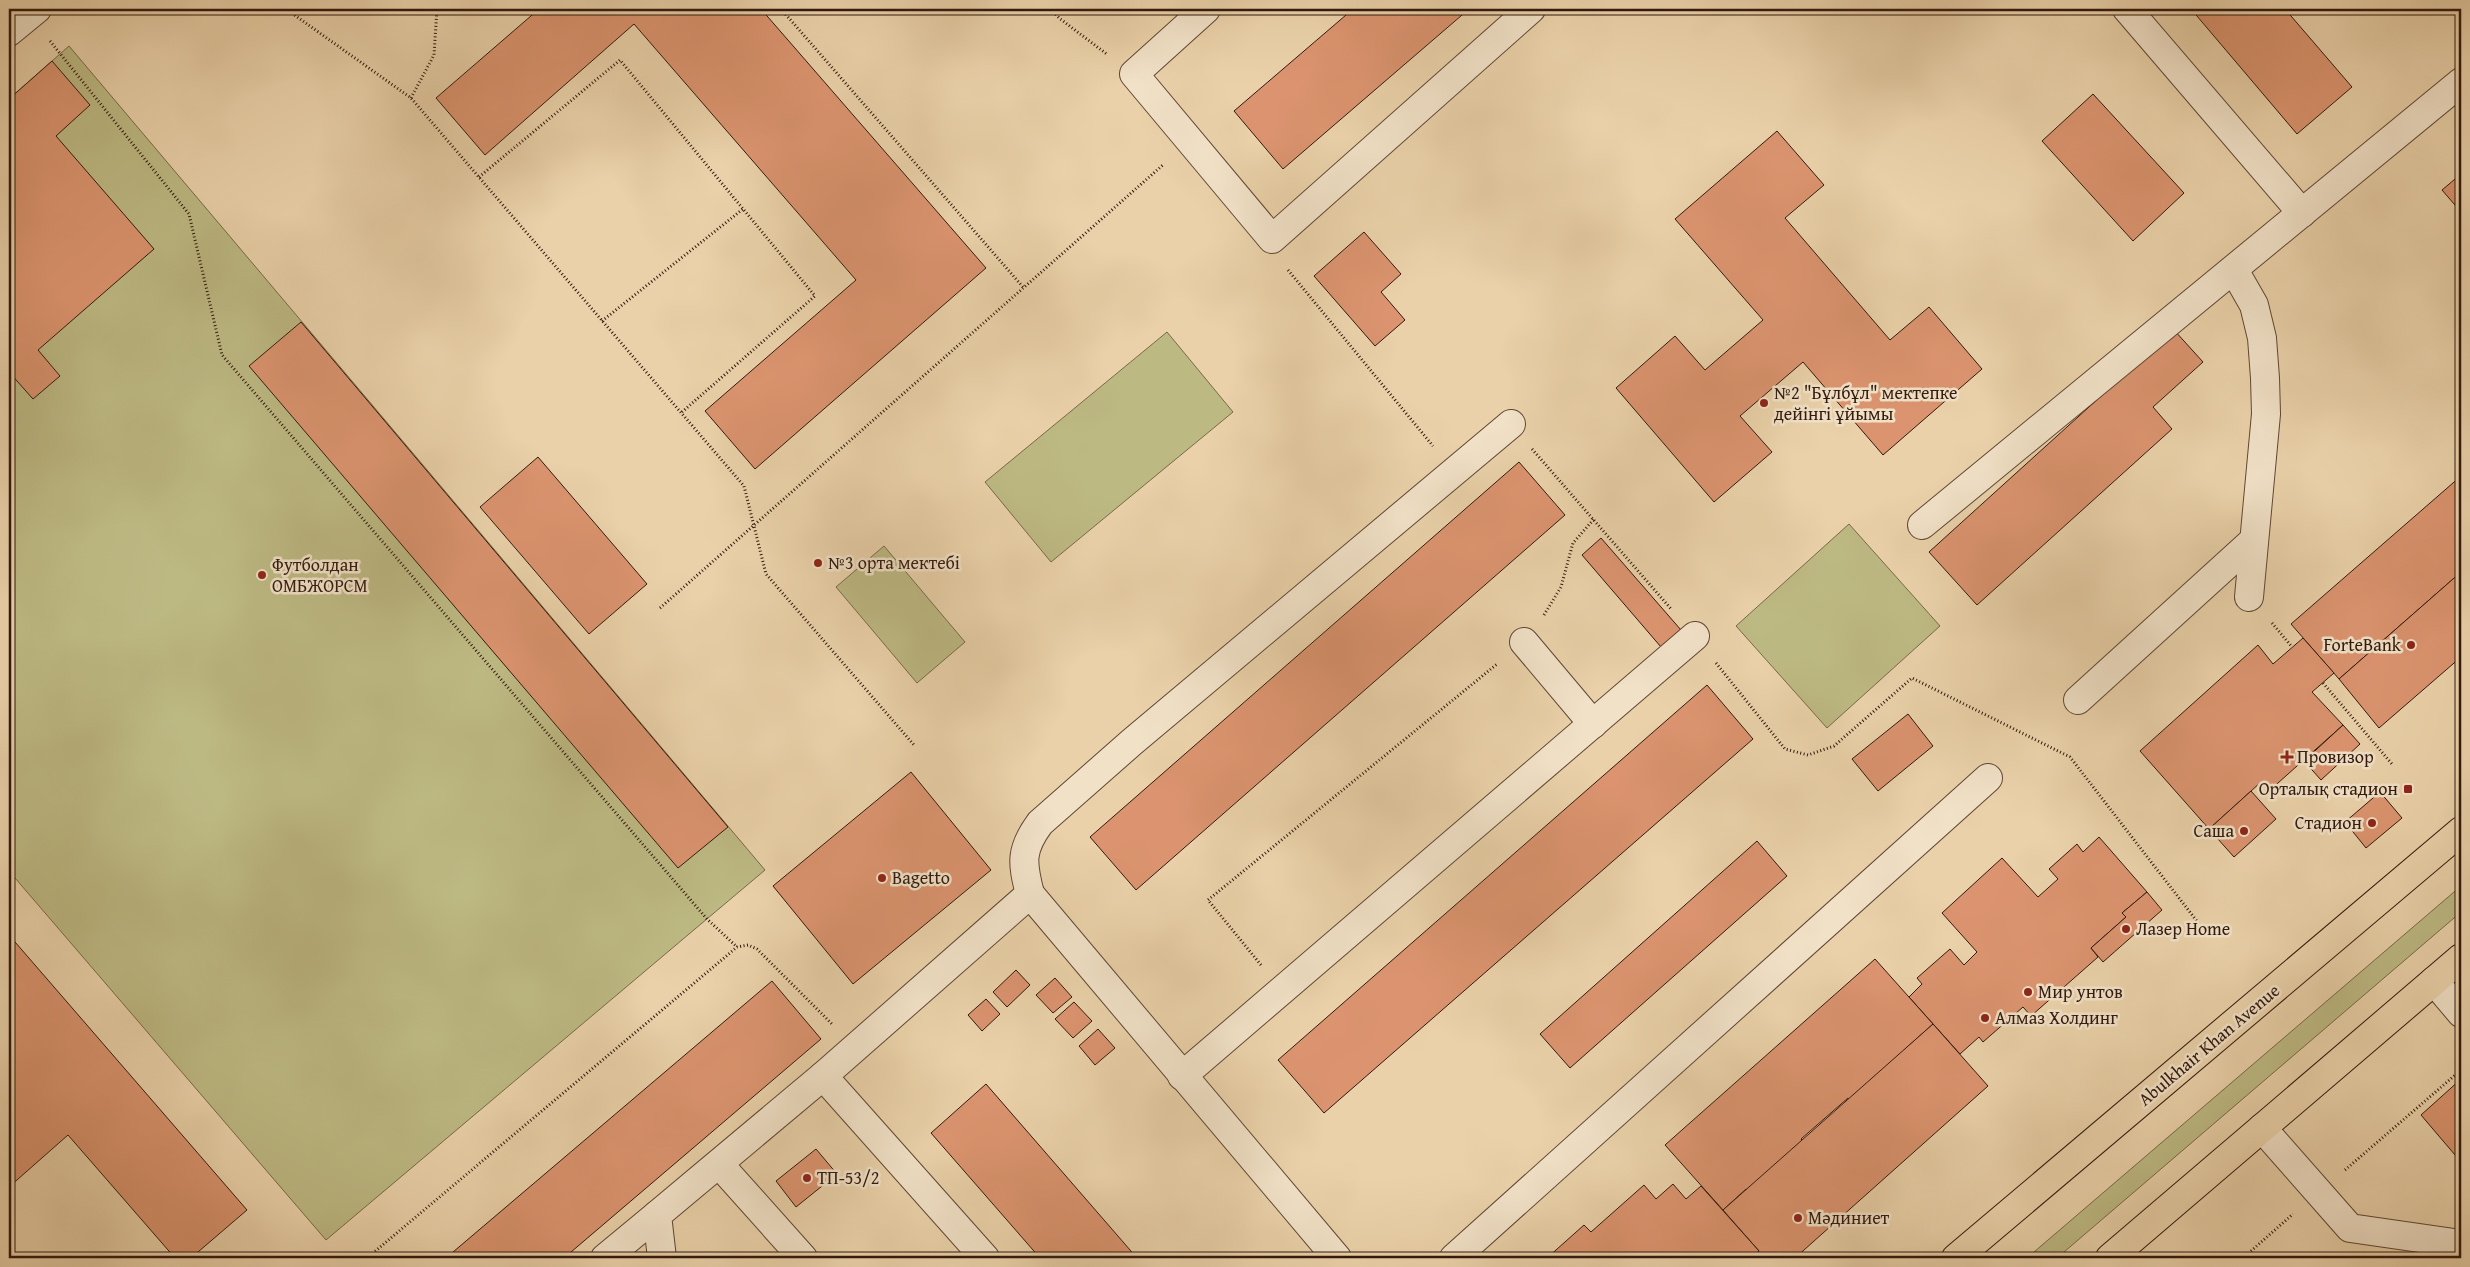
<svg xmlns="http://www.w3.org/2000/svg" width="2470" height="1267" viewBox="0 0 2470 1267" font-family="'Gentium Book Plus',serif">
<rect width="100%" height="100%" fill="#ead1a9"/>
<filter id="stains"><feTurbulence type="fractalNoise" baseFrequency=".004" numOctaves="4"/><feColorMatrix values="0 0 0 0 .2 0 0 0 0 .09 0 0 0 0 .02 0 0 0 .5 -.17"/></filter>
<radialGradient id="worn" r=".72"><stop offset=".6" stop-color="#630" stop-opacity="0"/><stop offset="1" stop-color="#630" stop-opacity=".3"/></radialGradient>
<g fill="#bdb983" stroke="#776948">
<polygon points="69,46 765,870 326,1240 9,871 9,99"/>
<polygon points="1167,332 1233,412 1051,562 985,482"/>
<polygon points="1849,524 1940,626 1827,728 1736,626"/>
<polygon points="884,546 965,642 917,683 836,587"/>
<polygon points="2461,886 2461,912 2057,1258 2027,1258"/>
</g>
<g fill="#db946f" stroke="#31190e">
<polygon points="539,9 761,9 986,268 755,469 705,411 856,280 634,24 485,155 436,98"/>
<polygon points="1353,9 1469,9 1283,169 1234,111"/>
<polygon points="2191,9 2285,9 2352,87 2297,134"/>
<polygon points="52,61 90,105 56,136 154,249 38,350 60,376 33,399 9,372 9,99"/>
<polygon points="2093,94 2184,193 2133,241 2042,141"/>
<polygon points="1777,131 1824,185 1785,218 1890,340 1929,307 1982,369 1883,455 1803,362 1740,416 1772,452 1714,502 1616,388 1675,336 1705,370 1763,320 1675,219"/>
<polygon points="2461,174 2461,212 2442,190"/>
<polygon points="1364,232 1401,274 1381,292 1405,320 1375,346 1314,276"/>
<polygon points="301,322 728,827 678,868 249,366"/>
<polygon points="2174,330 2203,362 2153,407 2172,429 1977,605 1929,552"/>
<polygon points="538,457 647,584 589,634 480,507"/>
<polygon points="1519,462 1565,515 1136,890 1090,837"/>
<polygon points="2461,476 2461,572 2339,679 2291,624"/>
<polygon points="1601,538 1681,630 1661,647 1582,555"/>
<polygon points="2461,572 2461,657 2379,728 2339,679"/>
<polygon points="2303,638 2334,673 2312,692 2343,725 2269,791 2261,782 2209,829 2140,751 2258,645 2273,664"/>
<polygon points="1707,685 1753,739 1324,1113 1278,1060"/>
<polygon points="1908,714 1933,746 1878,791 1852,759"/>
<polygon points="2343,725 2360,744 2321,780 2304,761"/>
<polygon points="911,772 991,870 853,984 773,886"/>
<polygon points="2251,791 2276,819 2234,857 2209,829"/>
<polygon points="2380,792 2402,818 2366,848 2345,822"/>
<polygon points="2099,837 2147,892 2122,913 2126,917 2091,948 2098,957 2031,1016 2023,1007 1983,1042 1979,1037 1960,1054 1909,997 1922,984 1917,978 1950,949 1964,965 1977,952 1942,913 2002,858 2038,897 2058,879 2049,869 2077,844 2083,852"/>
<polygon points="1757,841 1787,876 1570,1068 1540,1034"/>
<polygon points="2147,892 2162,910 2103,962 2091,948 2126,917 2122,913"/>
<polygon points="9,935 247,1210 191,1258 175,1258 68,1135 9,1187 9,1079 12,1076 9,1073"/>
<polygon points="1875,959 1933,1024 1904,1050 1909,1055 1890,1073 1891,1079 1889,1083 1884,1086 1879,1083 1855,1105 1848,1098 1801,1139 1806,1144 1782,1165 1780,1174 1776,1176 1772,1175 1750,1194 1746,1189 1723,1210 1665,1145"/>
<polygon points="1016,970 1030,985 1007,1007 993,992"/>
<polygon points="1055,978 1072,997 1053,1013 1036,995"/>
<polygon points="772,981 821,1039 706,1137 564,1258 446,1258"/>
<polygon points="986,999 1000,1014 982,1031 968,1015"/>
<polygon points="1074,1002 1092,1021 1073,1038 1055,1019"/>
<polygon points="1933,1024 1988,1086 1795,1258 1751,1258 1759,1251 1723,1210"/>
<polygon points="1098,1029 1115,1048 1095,1065 1079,1046"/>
<polygon points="2461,1079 2461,1162 2421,1115"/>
<polygon points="986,1084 1137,1258 1040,1258 931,1133"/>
<polygon points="816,1149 837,1174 796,1207 776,1181"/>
<polygon points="1673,1184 1686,1199 1701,1186 1759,1251 1751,1258 1547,1258 1584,1225 1591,1232 1644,1185 1656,1199"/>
</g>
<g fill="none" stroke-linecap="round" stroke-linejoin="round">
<g stroke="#5f4735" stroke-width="30">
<g id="minor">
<polyline points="1206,9 1134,74 1272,239 1531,9"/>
<polyline points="2127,9 2302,213"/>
<polyline points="9,32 37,9"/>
<polyline points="2234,270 2254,305 2262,338 2265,378 2266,414 2249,597"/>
<polyline points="1922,525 2461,82"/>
<polyline points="1524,642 1593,724"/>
<polyline points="2078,700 2254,540"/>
<path d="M 1030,894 C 1022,863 1020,850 1040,823 L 1132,742 L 1511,424"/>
<polyline points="2434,981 2461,1013"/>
<polyline points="823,1076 985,1258"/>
<polyline points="1182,1076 1695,636"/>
<polyline points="2262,1128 2350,1228 2461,1244"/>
<polyline points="719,1164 803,1258"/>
<polyline points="605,1258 657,1215"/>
<polyline points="662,1258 657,1215 823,1076 1030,894 1337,1258"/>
<polyline points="1454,1258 1988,778"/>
</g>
</g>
<g stroke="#31190e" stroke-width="30">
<g id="major">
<polyline points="1956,1258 2461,831"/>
<polyline points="2110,1258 2461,958"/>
</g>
</g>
<g stroke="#31190e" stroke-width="3" stroke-dasharray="1 2.5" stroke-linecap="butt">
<polyline points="286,9 411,98 744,486 766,574 914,745"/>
<polyline points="781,9 1023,287"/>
<polyline points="1051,9 1059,18 1108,55"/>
<polyline points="50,41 189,214 222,355 707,919 737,947"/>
<polyline points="411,98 434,55 437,9"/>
<polyline points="479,177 620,60 815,296 682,412"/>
<polyline points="1288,270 1433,446"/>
<polyline points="602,321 743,209"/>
<polyline points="1532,449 1672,610"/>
<polyline points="660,608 1164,164"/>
<polyline points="1544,615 1561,587 1573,543 1594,519"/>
<polyline points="2272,623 2292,647"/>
<polyline points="1716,663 1785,749 1808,755 1834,746 1912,678 2070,757 2203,929"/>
<polyline points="2323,683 2392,764"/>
<polyline points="1261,965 1208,900 1497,664"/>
<polyline points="2345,1170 2461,1070"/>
<polyline points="367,1258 737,947 748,945 757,949 832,1024"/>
<polyline points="2243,1258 2293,1214"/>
</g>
<use href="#minor" stroke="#f1e1c7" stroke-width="28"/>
<use href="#major" stroke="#ead1a9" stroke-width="28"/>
</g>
<g fill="#8f2418" stroke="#f1e1c7" stroke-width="2">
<circle cx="1764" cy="403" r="5"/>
<circle cx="818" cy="563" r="5"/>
<circle cx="262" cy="575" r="5"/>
<circle cx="2411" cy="645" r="5"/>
<path d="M2284.5 749.5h5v5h5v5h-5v5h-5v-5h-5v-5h5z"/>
<rect x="2403" y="784" width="10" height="10" rx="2.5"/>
<circle cx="2372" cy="823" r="5"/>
<circle cx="2244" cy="831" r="5"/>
<circle cx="882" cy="878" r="5"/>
<circle cx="2126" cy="929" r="5"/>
<circle cx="2028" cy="992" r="5"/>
<circle cx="1985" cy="1018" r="5"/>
<circle cx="807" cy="1178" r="5"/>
<circle cx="1798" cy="1218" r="5"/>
</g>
<g text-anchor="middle" stroke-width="5" stroke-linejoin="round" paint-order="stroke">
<g font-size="18" fill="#31190e" stroke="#f1e1c7" text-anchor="start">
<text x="1774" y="399">№2 "Бұлбұл" мектепке<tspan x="1774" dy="21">дейінгі ұйымы</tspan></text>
<text x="828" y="569">№3 орта мектебі</text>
<text x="272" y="571">Футболдан<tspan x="272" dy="21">ОМБЖОРСМ</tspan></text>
<text x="2401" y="651" text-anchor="end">ForteBank</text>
<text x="2297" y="763">Провизор</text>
<text x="2398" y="795" text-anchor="end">Орталық стадион</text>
<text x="2362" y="829" text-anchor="end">Стадион</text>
<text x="2234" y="837" text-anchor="end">Саша</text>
<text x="892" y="884">Bagetto</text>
<text x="2136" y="935">Лазер Home</text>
<text x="2038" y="998">Мир унтов</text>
<text x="1995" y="1024">Алмаз Холдинг</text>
<text x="817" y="1184">ТП-53/2</text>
<text x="1808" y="1224">Мәдиниет</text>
</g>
<g font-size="18" fill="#31190e" stroke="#f1e1c7">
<text transform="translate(2209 1045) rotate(-40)" y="6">Abulkhair Khan Avenue</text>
</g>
</g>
<rect width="2470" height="1267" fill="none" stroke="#ead1a9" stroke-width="30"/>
<rect x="10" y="10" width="2450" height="1247" fill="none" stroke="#31190e" stroke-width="2.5"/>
<rect x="15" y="15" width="2440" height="1237" fill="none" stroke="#31190e"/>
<rect width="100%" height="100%" filter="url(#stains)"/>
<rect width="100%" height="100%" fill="url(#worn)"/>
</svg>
